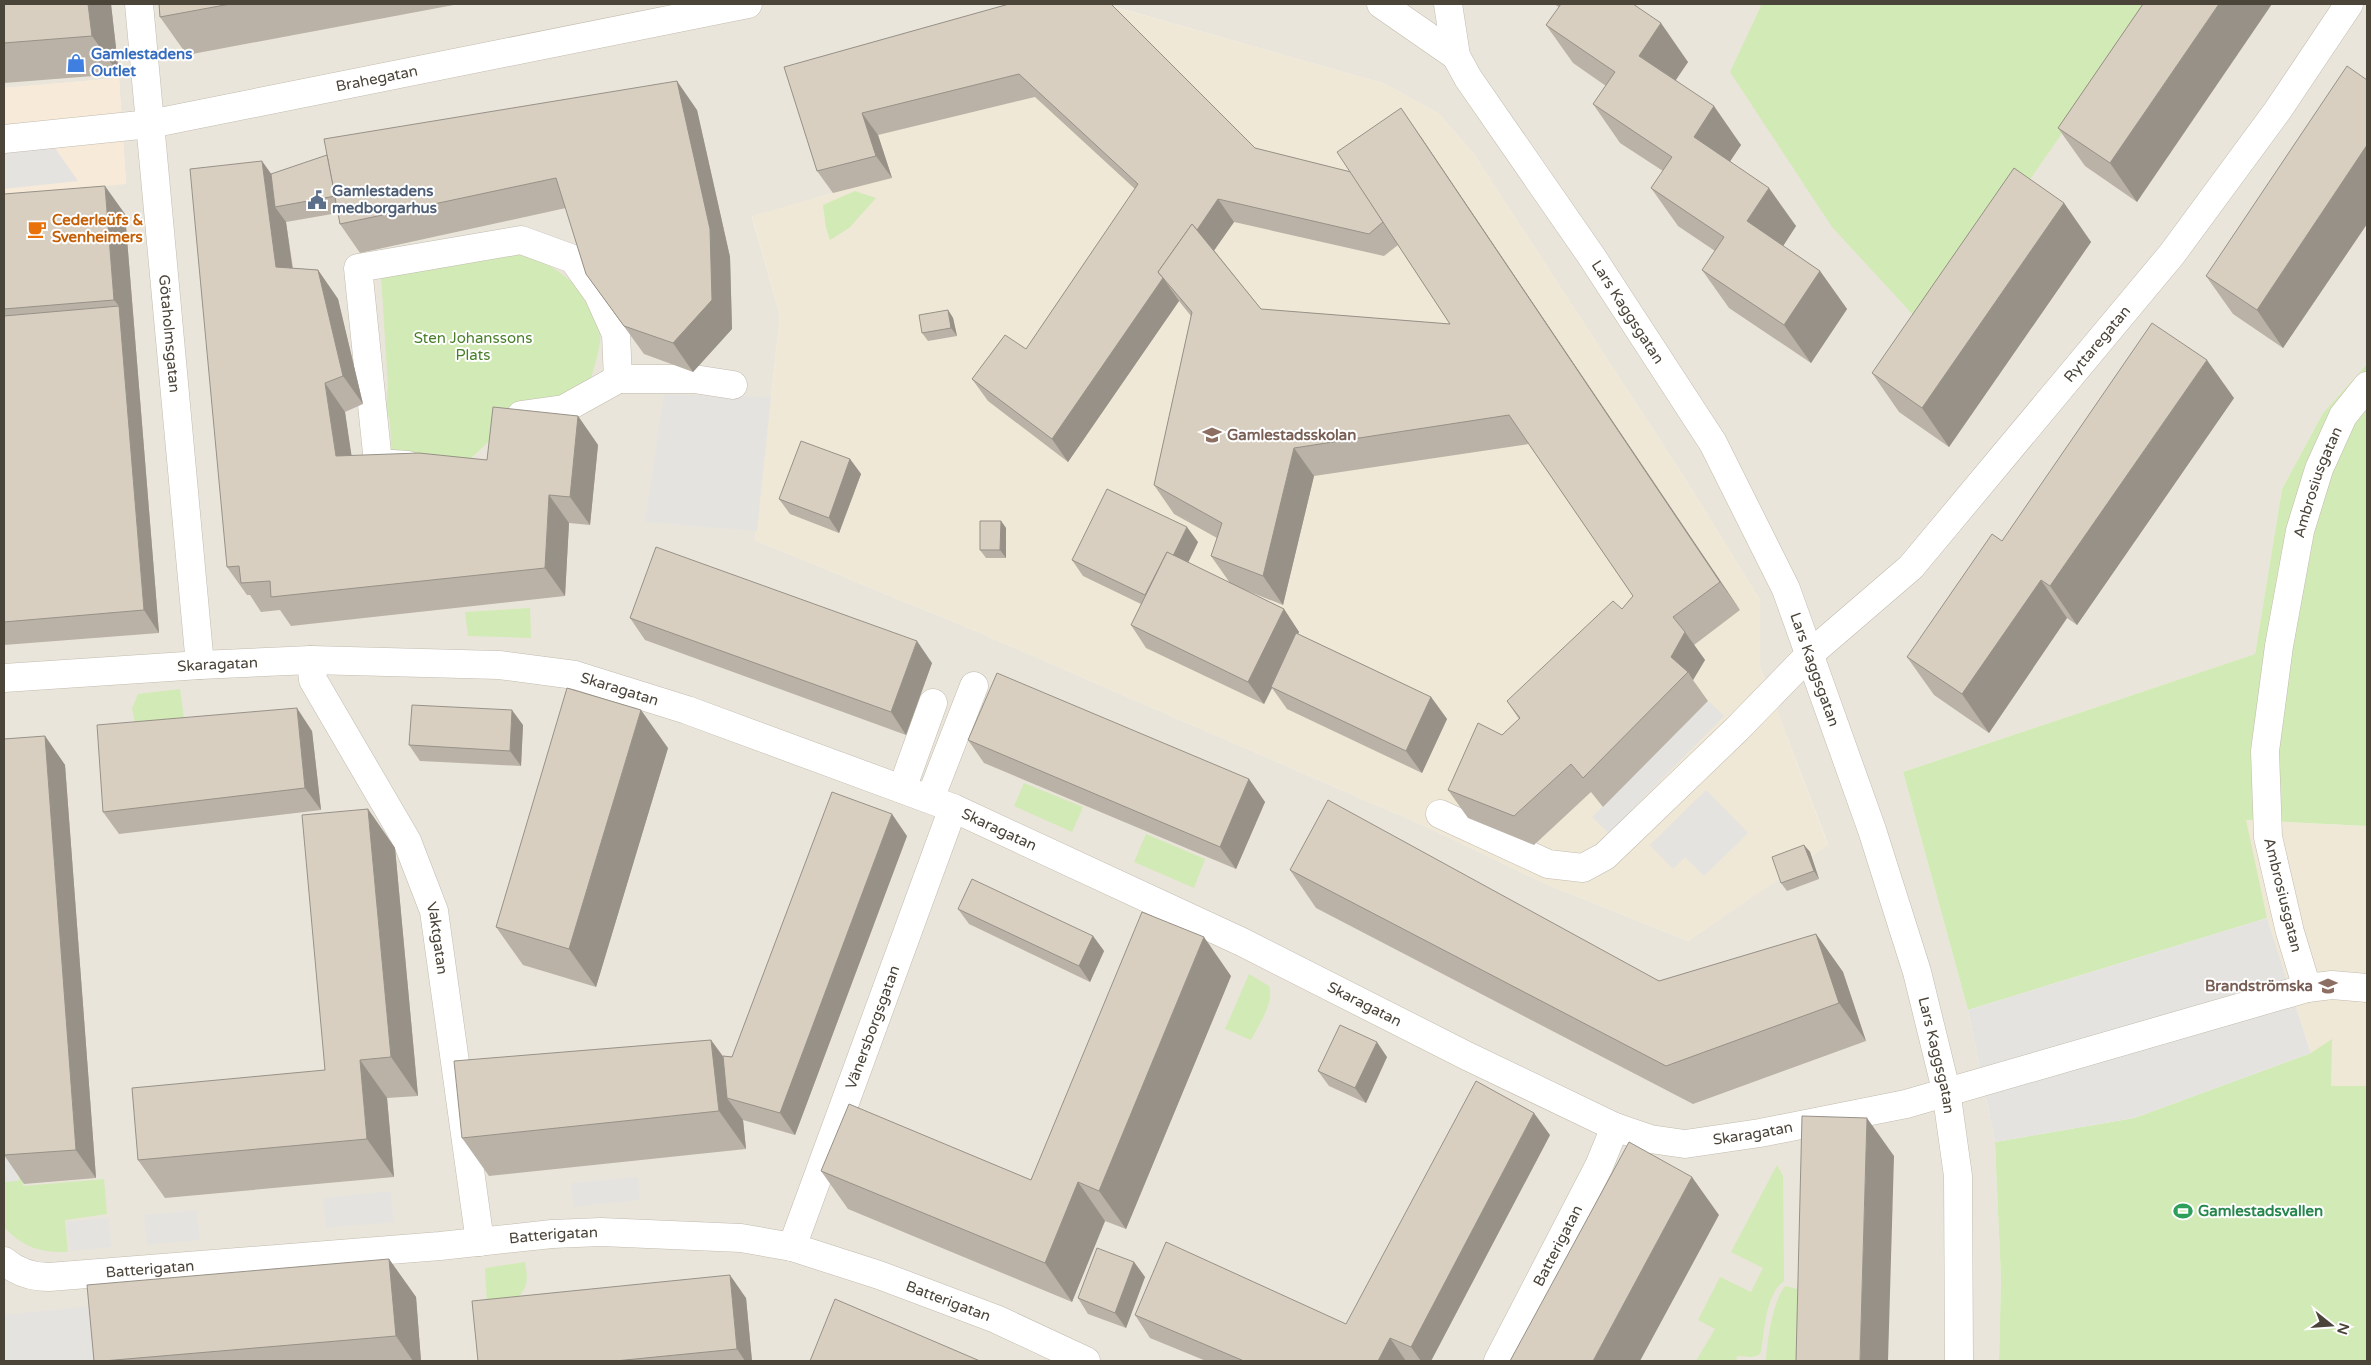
<svg xmlns="http://www.w3.org/2000/svg" width="2371" height="1365" viewBox="0 0 2371 1365" font-family="'Varela Round',sans-serif">
<rect width="100%" height="100%" fill="#f6f3ec"/>
<polygon fill="#eae5da" points="4,4 1104,4 833,193 752,217 780,316 755,540 978,632 1427,827 1546,884 1688,941 1828,844 1760,667 1760,600 1682,474 1473,153 1439,114 1385,84 1105,4 2367,4 2367,364 2323,413 2282,489 2255,654 1903,772 1968,1010 1995,1142 2001,1280 1999,1361 4,1361 4,196 126,183 119,78 4,88"/>
<polygon fill="#f7ead8" points="119,78 126,184 4,196 4,88"/>
<g fill="#efe8d6">
<polygon points="1104,4 1385,84 1439,114 1473,153 1682,474 1760,600 1760,667 1828,845 1688,941 1546,884 1427,827 978,632 755,540 780,316 752,216 833,193 800,89"/>
<polygon points="2245,820 2367,826 2367,1086 2322,1086 2267,918"/>
</g>
<g fill="#d2eab5">
<polygon points="1757,4 2152,4 1926,329 1832,227 1730,72 1761,6"/>
<polygon points="855,191 876,198 849,228 830,240 826,228 823,205"/>
<path d="M 521,251 C 556,267 604,295 600,341 C 598,357 593,370 589,386 L 506,425 L 465,464 L 392,460 L 390,422 L 386,408 L 388,386 L 381,275 Z"/>
<polygon points="2367,364 2367,826 2246,820 2267,918 1968,1010 1903,772 2255,654 2282,489 2323,413"/>
<polygon points="530,608 531,638 468,636 465,612"/>
<polygon points="180,689 185,726 138,735 132,709 138,694"/>
<polygon points="1024,783 1083,807 1072,832 1014,806"/>
<polygon points="1146,834 1205,859 1194,888 1134,862"/>
<path d="M 4,928 L 23,1186 L 104,1179 L 107,1214 L 65,1220 L 68,1252 C 41,1253 22,1247 4,1227 L 4,1182 L 19,1180 L 4,996 Z"/>
<path d="M 1249,974 L 1269,986 C 1275,1002 1258,1026 1251,1040 L 1225,1029 Z"/>
<polygon points="2332,1039 2331,1086 2367,1086 2367,1361 1999,1361 2001,1280 1995,1142 2134,1118 2311,1053"/>
<path d="M 1777,1165 L 1783,1176 L 1784,1281 C 1765,1295 1765,1330 1761,1351 L 1759,1355 L 1752,1357 L 1737,1356 L 1736,1361 L 1696,1361 L 1715,1329 L 1698,1320 L 1720,1277 L 1751,1292 L 1763,1268 L 1731,1252 Z"/>
<path d="M 525,1262 C 529,1286 527,1287 511,1306 L 487,1303 L 485,1268 Z"/>
<path d="M 1785,1286 L 1810,1292 L 1819,1361 L 1766,1360 C 1767,1340 1773,1301 1785,1286 Z"/>
</g>
<g fill="#e5e3e0">
<polygon points="55,148 78,181 4,189 4,153"/>
<polygon points="664,394 771,397 757,531 645,522"/>
<polygon points="1708,701 1724,716 1609,833 1592,817"/>
<polygon points="1706,790 1748,833 1704,876 1685,857 1673,869 1650,845"/>
<polygon points="2267,918 2311,1053 2134,1118 1995,1142 1968,1010"/>
<polygon points="4,1012 18,1181 4,1182"/>
<polygon points="638,1177 640,1200 573,1207 571,1183"/>
<polygon points="391,1191 394,1222 326,1228 323,1198"/>
<polygon points="197,1210 200,1240 147,1245 144,1215"/>
<polygon points="108,1217 112,1247 70,1251 67,1222"/>
<polygon points="97,1305 103,1361 5,1361 4,1315"/>
</g>
<g fill="none" stroke-linecap="round" stroke-linejoin="round">
<g stroke="#c2bbae" stroke-width="29">
<g id="minor">
<path id="s1" d="M 139,4 L 200,665"/>
<polyline points="1381,4 1456,56"/>
<path id="s2" d="M 1448,4 L 1456,56 L 1468,78 L 1592,257 L 1713,443 L 1786,589 L 1872,830 L 1917,972 L 1946,1090 L 1958,1176 L 1959,1361"/>
<path id="s3" d="M 4,139 L 150,124 L 748,4"/>
<polyline points="511,429 521,415 564,409 618,379"/>
<polyline points="408,465 378,463 358,268 521,240 573,259 598,294 616,334 618,379 694,379 733,385"/>
<path id="s4" d="M 311,660 L 313,680 L 407,841 L 434,911 L 480,1242"/>
<path id="s5" d="M 4,678 L 200,665 L 311,660 L 499,665 L 575,675 L 687,710 L 953,808 L 1242,942 L 1467,1056 L 1615,1127 L 1650,1139 L 1685,1144 L 1760,1133 L 1906,1104 L 2307,988 L 2290,932 L 2268,837 L 2265,751 L 2279,646 L 2300,531 L 2319,469 L 2343,416 L 2367,386"/>
<polyline points="902,789 933,703"/>
<polyline points="930,799 974,686"/>
<path id="s6" d="M 1440,814 L 1548,864 L 1583,868 L 1605,856 L 1737,729 L 1811,653 L 1911,567 L 2172,254 L 2278,110 L 2349,4"/>
<polyline points="2307,988 2332,985 2367,988"/>
<path id="s7" d="M 792,1247 L 953,808"/>
<path id="s8" d="M 4,1261 C 17,1272 32,1277 49,1277 L 440,1246 L 552,1234 L 601,1232 L 741,1238 L 792,1247 L 879,1275 L 996,1319 L 1086,1361"/>
<path id="s9" d="M 1498,1361 L 1599,1166 L 1615,1127"/>
</g>
</g>
<use href="#minor" stroke="#fff" stroke-width="28"/>
</g>
<g fill="#bab2a6" fill-rule="evenodd">
<polygon points="4,4 111,4 119,74 4,83"/>
<polygon points="159,4 459,4 187,55 160,17"/>
<path d="M 1009,4 L 1255,148 L 1351,172 L 1421,137 L 1740,610 L 1694,645 L 1705,660 L 1693,680 L 1708,701 L 1603,807 L 1591,792 L 1534,845 L 1468,818 L 1448,790 L 1502,735 L 1519,719 L 1507,701 L 1622,609 L 1633,596 L 1529,444 L 1314,476 L 1283,605 L 1240,588 L 1284,609 L 1299,632 L 1298,634 L 1431,697 L 1447,719 L 1422,773 L 1287,709 L 1272,688 L 1264,704 L 1146,648 L 1131,625 L 1141,604 L 1083,576 L 1072,560 L 1198,542 L 1188,563 L 1230,583 L 1211,556 L 1217,538 L 1174,514 L 1154,485 L 1191,316 L 1179,301 L 1068,462 L 988,401 L 972,379 L 1026,349 L 1135,189 L 1035,97 L 878,135 L 892,178 L 833,193 L 817,171 L 784,67 ZM 1234,222 L 1384,256 L 1398,245 L 1450,324 L 1261,309 L 1214,250 Z"/>
<polygon points="1554,4 1633,4 1688,62 1676,80 1741,145 1730,161 1796,226 1783,246 1820,271 1847,309 1811,363 1729,308 1702,270 1715,251 1678,226 1651,188 1663,171 1620,143 1593,104 1606,86 1573,63 1546,25 1559,7"/>
<polygon points="2143,4 2137,202 2085,166 2058,128"/>
<polygon points="2367,80 2367,224 2283,348 2233,314 2206,276"/>
<polygon points="697,110 730,257 732,329 693,372 644,354 586,274 566,208 360,253 340,224 338,213 286,222 293,268 318,270 338,299 363,404 345,412 351,456 487,460 578,416 598,445 590,525 569,523 565,596 291,626 280,610 261,612 250,595 247,595 227,567 271,174"/>
<polygon points="4,194 125,214 159,633 4,645"/>
<polygon points="2064,203 2091,242 1949,447 1899,412 1872,373"/>
<polygon points="948,310 953,318 957,336 928,341 922,333"/>
<polygon points="2234,398 2077,625 2067,618 1989,733 1934,695 1907,657 2002,541"/>
<polygon points="850,459 861,474 839,533 790,514 779,499"/>
<polygon points="1001,521 1006,528 1006,558 986,558 980,550"/>
<polygon points="630,618 932,663 906,735 645,640"/>
<polygon points="523,725 521,766 420,761 409,745"/>
<polygon points="312,731 321,810 119,834 103,812"/>
<polygon points="45,736 65,765 96,1178 24,1184 4,1155"/>
<polygon points="968,740 1249,779 1265,802 1236,869 984,763"/>
<polygon points="668,748 596,987 523,965 496,927"/>
<polygon points="368,809 395,848 418,1096 387,1098 394,1177 165,1198 138,1160 325,1070"/>
<polygon points="907,836 795,1135 743,1120 746,1149 489,1176 462,1138 711,1040 723,1056 732,1057"/>
<polygon points="1804,845 1810,852 1819,879 1787,891 1781,883"/>
<polygon points="1290,870 1659,981 1816,934 1843,972 1866,1041 1693,1104 1316,908"/>
<polygon points="958,909 1093,936 1104,951 1090,982 969,924"/>
<polygon points="1231,976 1126,1229 1105,1221 1072,1302 848,1209 821,1171 1031,1180"/>
<polygon points="1387,1057 1366,1103 1329,1086 1318,1071"/>
<polygon points="1550,1135 1431,1361 1206,1361 1150,1338 1135,1315 1346,1324"/>
<polygon points="389,1259 416,1297 421,1361 94,1361"/>
<polygon points="1134,1262 1145,1277 1126,1328 1088,1314 1078,1298"/>
<polygon points="746,1298 752,1361 478,1361"/>
</g>
<g fill="#979187">
<polygon points="88,4 111,4 119,74 92,36"/>
<polygon points="2219,4 2272,4 2137,202 2110,163"/>
<polygon points="1661,23 1688,62 1666,94 1639,56"/>
<polygon points="677,81 697,110 730,257 732,329 693,372 673,343"/>
<polygon points="1714,106 1741,145 1721,175 1694,137"/>
<polygon points="1401,108 1421,137 1740,610 1720,582"/>
<polygon points="862,113 878,135 892,178 876,156"/>
<polygon points="2367,145 2367,224 2283,348 2257,310"/>
<polygon points="262,161 282,189 275,207 286,222 296,295 276,267"/>
<polygon points="105,186 125,214 159,633 144,610 119,306 114,300"/>
<polygon points="1769,188 1796,226 1774,260 1747,221"/>
<polygon points="1218,199 1234,222 1181,298 1164,278"/>
<polygon points="2064,203 2091,242 1949,447 1922,408"/>
<polygon points="318,270 338,299 363,404 343,376"/>
<polygon points="1820,271 1847,309 1811,363 1784,325"/>
<polygon points="1163,278 1179,301 1068,462 1052,439"/>
<polygon points="948,310 953,318 957,336 951,328"/>
<polygon points="2207,360 2234,398 2077,625 2050,586"/>
<polygon points="325,383 345,412 356,485 336,456"/>
<polygon points="578,416 598,445 590,525 570,497"/>
<polygon points="1294,448 1314,476 1283,605 1263,576"/>
<polygon points="850,459 861,474 839,533 829,518"/>
<polygon points="549,495 569,523 565,596 545,568"/>
<polygon points="1001,521 1006,528 1006,558 1000,550"/>
<polygon points="1187,527 1198,542 1163,614 1152,599"/>
<polygon points="2041,580 2067,618 1989,733 1962,694"/>
<polygon points="1284,609 1299,632 1272,688 1271,687 1272,688 1264,704 1248,682"/>
<polygon points="1685,632 1705,660 1693,680 1688,672 1671,657"/>
<polygon points="917,641 932,663 906,735 891,712"/>
<polygon points="1431,697 1447,719 1422,773 1406,751"/>
<polygon points="297,708 312,731 321,810 305,788"/>
<polygon points="512,710 523,725 521,766 510,751"/>
<polygon points="641,710 668,748 596,987 569,949"/>
<polygon points="45,736 65,765 96,1178 76,1150"/>
<polygon points="1249,779 1265,802 1236,869 1220,847"/>
<polygon points="368,809 395,848 418,1096 391,1057"/>
<polygon points="892,814 907,836 795,1135 780,1113"/>
<polygon points="1804,845 1810,852 1819,879 1814,871"/>
<polygon points="1816,934 1843,972 1866,1041 1839,1003"/>
<polygon points="1093,936 1104,951 1090,982 1079,966"/>
<polygon points="1204,937 1231,976 1126,1229 1099,1191"/>
<polygon points="711,1040 738,1078 727,1098 743,1120 746,1149 719,1111"/>
<polygon points="1377,1042 1387,1057 1366,1103 1355,1088"/>
<polygon points="360,1060 387,1098 394,1177 367,1139"/>
<polygon points="1534,1113 1550,1135 1431,1361 1421,1361 1411,1347"/>
<polygon points="1867,1118 1894,1156 1888,1361 1860,1361"/>
<polygon points="1692,1177 1719,1215 1640,1361 1593,1361"/>
<polygon points="1078,1182 1105,1221 1072,1302 1045,1263"/>
<polygon points="389,1259 416,1297 421,1361 413,1361 396,1336"/>
<polygon points="1134,1262 1145,1277 1126,1328 1115,1313"/>
<polygon points="730,1275 746,1298 752,1361 745,1361 737,1349"/>
<polygon points="1390,1338 1406,1361 1378,1361"/>
</g>
<g fill="#d8cfc1" stroke="#979187">
<polygon points="4,4 88,4 92,36 4,43"/>
<polygon points="159,4 230,4 160,17"/>
<polygon points="1009,4 1111,4 1255,148 1351,172 1383,222 1369,234 1218,199 1197,230 1192,224 1158,272 1163,278 1052,439 972,379 1005,335 1026,349 1138,184 1019,74 862,113 876,156 817,171 784,67"/>
<polygon points="1561,4 1633,4 1661,23 1639,56 1714,106 1694,137 1769,188 1747,221 1820,271 1784,325 1702,270 1724,237 1651,188 1672,157 1593,104 1615,72 1546,25"/>
<polygon points="2143,4 2219,4 2110,163 2058,128"/>
<polygon points="2347,66 2367,80 2367,145 2257,310 2206,276"/>
<polygon points="677,81 710,229 712,300 673,343 624,326 586,274 556,178 340,224 324,139"/>
<polygon points="1401,108 1720,582 1673,617 1685,632 1671,657 1688,672 1583,778 1571,764 1514,816 1448,790 1478,723 1502,735 1520,718 1507,701 1613,601 1622,609 1633,596 1509,415 1294,448 1263,576 1211,556 1222,523 1154,485 1192,312 1158,272 1192,224 1261,309 1450,324 1337,152"/>
<polygon points="327,155 335,196 275,207 271,174"/>
<polygon points="262,161 276,267 318,270 343,376 325,383 336,456 419,453 487,460 493,407 578,416 570,497 549,495 545,568 271,597 270,581 241,583 239,566 227,567 190,169"/>
<polygon points="2014,168 2064,203 1922,408 1872,373"/>
<polygon points="105,186 114,300 4,309 4,194"/>
<polygon points="119,306 144,610 4,622 4,316"/>
<polygon points="948,310 951,328 922,333 919,315"/>
<polygon points="2152,323 2207,360 2050,586 2041,580 1962,694 1907,657 1992,534 2002,541"/>
<polygon points="801,441 850,459 829,518 779,499"/>
<polygon points="1107,489 1187,527 1173,556 1167,552 1145,595 1072,560"/>
<polygon points="980,521 1001,521 1000,550 980,550"/>
<polygon points="656,547 917,641 891,712 630,618"/>
<polygon points="1167,552 1284,609 1248,682 1131,625"/>
<polygon points="1296,633 1431,697 1406,751 1271,687"/>
<polygon points="997,673 1249,779 1220,847 968,740"/>
<polygon points="567,688 641,710 569,949 496,927"/>
<polygon points="412,705 512,710 510,751 409,745"/>
<polygon points="297,708 305,788 103,812 97,725"/>
<polygon points="45,736 76,1150 4,1155 4,739"/>
<polygon points="832,792 892,814 780,1113 727,1098 723,1056 732,1057"/>
<polygon points="1328,800 1659,981 1816,934 1839,1003 1666,1066 1290,870"/>
<polygon points="368,809 391,1057 360,1060 367,1139 138,1160 132,1088 325,1070 302,815"/>
<polygon points="1804,845 1814,871 1781,883 1772,857"/>
<polygon points="972,879 1093,936 1079,966 958,909"/>
<polygon points="1142,912 1204,937 1099,1191 1078,1182 1045,1263 821,1171 849,1104 1031,1180"/>
<polygon points="1340,1025 1377,1042 1355,1088 1318,1071"/>
<polygon points="711,1040 719,1111 462,1138 454,1061"/>
<polygon points="1476,1081 1534,1113 1411,1347 1390,1338 1378,1361 1244,1361 1135,1315 1166,1242 1346,1324"/>
<polygon points="1802,1116 1867,1118 1860,1361 1796,1361"/>
<polygon points="1629,1142 1692,1177 1593,1361 1510,1361"/>
<polygon points="1097,1248 1134,1262 1115,1313 1078,1298"/>
<polygon points="389,1259 396,1336 103,1361 94,1361 87,1285"/>
<polygon points="730,1275 737,1349 615,1361 478,1361 472,1301"/>
<polygon points="835,1299 980,1361 810,1361"/>
</g>
<defs>
<g id="shop-bare" transform="scale(1.5)"><path d="M-5-2.5h2.3a2.7 3.5 0 0 1 5.4 0H5L5.5 6h-11ZM-1.5-2.5h3a1.5 2.3 0 0 0-3 0Z" fill="#3f7fe0" stroke="#fff" stroke-width="2.5" paint-order="stroke"/></g>
<g id="civic-bare" transform="scale(1.5)"><path d="M-.6-6.5H3V-4.5H.6V-3L4-1V1h2V6H-6V1h2V-1L-.6-3ZM-1.2 2.5V6h2.4V2.5Z" fill="#5c6f8a" stroke="#fff" stroke-width="2.5" paint-order="stroke"/></g>
<g id="cafe-bare" transform="scale(1.5)"><path d="M-5.5-4.5H6V0H3Q3 3.5 0 3.5H-2.5Q-5.5 3.5-5.5 0ZM3-3.2v2h1.7v-2ZM-6 4.5H4V6H-6Z" fill="#e8710a" stroke="#fff" stroke-width="2.5" paint-order="stroke"/></g>
<g id="school-bare" transform="scale(1.5)"><path d="M0-5L7-2L0 1L-7-2ZM-4 1L0 2.5L4 1V4Q0 6-4 4Z" fill="#8d6e63" stroke="#fff" stroke-width="2.5" paint-order="stroke"/></g>
<g id="stadium-bare" transform="scale(1.5)"><path d="M0-5a6.5 5 0 1 0 0 10a6.5 5 0 1 0 0-10ZM-3.5-1.8h7v3.6h-7Z" fill="#2e9e5b" stroke="#fff" stroke-width="2.5" paint-order="stroke"/></g>
</defs>
<g fill-rule="evenodd">
<use href="#shop-bare" x="76" y="63"/>
<use href="#civic-bare" x="317" y="200"/>
<use href="#cafe-bare" x="37" y="229"/>
<use href="#school-bare" x="1212" y="435"/>
<use href="#school-bare" x="2328" y="986"/>
<use href="#stadium-bare" x="2183" y="1211"/>
</g>
<g text-anchor="middle" stroke-width="4" stroke-linejoin="round" paint-order="stroke">
<g font-size="15" font-weight="bold" fill="#366cbe" stroke="#fff" text-anchor="start">
<text x="91" y="59">Gamlestadens<tspan x="91" dy="17">Outlet</tspan></text>
</g>
<g font-size="15" fill="#4b4439" stroke="#fff">
<text dy="5" stroke="none"><textPath href="#s3" startOffset="378">Brahegatan</textPath></text>
<text dy="5" stroke="none"><textPath href="#s2" startOffset="361">Lars Kaggsgatan</textPath></text>
<text dy="5" stroke="none"><textPath href="#s1" startOffset="331">Götaholmsgatan</textPath></text>
<text dy="5" stroke="none"><textPath href="#s6" startOffset="891">Ryttaregatan</textPath></text>
<text dy="5" stroke="none"><textPath href="#s5" startOffset="2939">Ambrosiusgatan</textPath></text>
<text dy="5" stroke="none"><textPath href="#s5" startOffset="214">Skaragatan</textPath></text>
<text dy="5" stroke="none"><textPath href="#s2" startOffset="766">Lars Kaggsgatan</textPath></text>
<text dy="5" stroke="none"><textPath href="#s5" startOffset="619">Skaragatan</textPath></text>
<text dy="5" stroke="none"><textPath href="#s5" startOffset="1024">Skaragatan</textPath></text>
<text transform="translate(2283 895) rotate(76)" y="5">Ambrosiusgatan</text>
<text dy="5" stroke="none"><textPath href="#s4" startOffset="309">Vaktgatan</textPath></text>
<text dy="5" stroke="none"><textPath href="#s5" startOffset="1429">Skaragatan</textPath></text>
<text dy="5" stroke="none"><textPath href="#s7" startOffset="234">Vänersborgsgatan</textPath></text>
<text dy="5" stroke="none"><textPath href="#s2" startOffset="1171">Lars Kaggsgatan</textPath></text>
<text dy="5" stroke="none"><textPath href="#s5" startOffset="1849">Skaragatan</textPath></text>
<text dy="5" stroke="none"><textPath href="#s8" startOffset="555">Batterigatan</textPath></text>
<text dy="5" stroke="none"><textPath href="#s9" startOffset="130">Batterigatan</textPath></text>
<text dy="5" stroke="none"><textPath href="#s8" startOffset="150">Batterigatan</textPath></text>
<text dy="5" stroke="none"><textPath href="#s8" startOffset="960">Batterigatan</textPath></text>
</g>
<g font-size="15" font-weight="bold" fill="#4e5e75" stroke="#fff" text-anchor="start">
<text x="332" y="196">Gamlestadens<tspan x="332" dy="17">medborgarhus</tspan></text>
</g>
<g font-size="15" font-weight="bold" fill="#c56008" stroke="#fff" text-anchor="start">
<text x="52" y="225">Cederleüfs &amp;<tspan x="52" dy="17">Svenheimers</tspan></text>
</g>
<g font-size="15" fill="#4a7f2a" stroke="#fff">
<text x="473" y="343">Sten Johanssons<tspan x="473" dy="17">Plats</tspan></text>
</g>
<g font-size="15" font-weight="bold" fill="#785e54" stroke="#fff" text-anchor="start">
<text x="1227" y="440">Gamlestadsskolan</text>
<text x="2313" y="991" text-anchor="end">Brandströmska</text>
</g>
<g font-size="15" font-weight="bold" fill="#27864d" stroke="#fff" text-anchor="start">
<text x="2198" y="1216">Gamlestadsvallen</text>
</g>
</g>
<rect width="2371" height="1365" fill="none" stroke="#4b4439" stroke-width="10"/>
<g transform="translate(2331 1325) rotate(107)" stroke="#ffffff" stroke-width="4" paint-order="stroke">
<path d="M0-4L9 19L0 12L-9 19Z" fill="#4b4439"/>
<text y="-8" font-size="14" font-weight="bold" text-anchor="middle" fill="#4b4439">N</text>
</g>
</svg>
